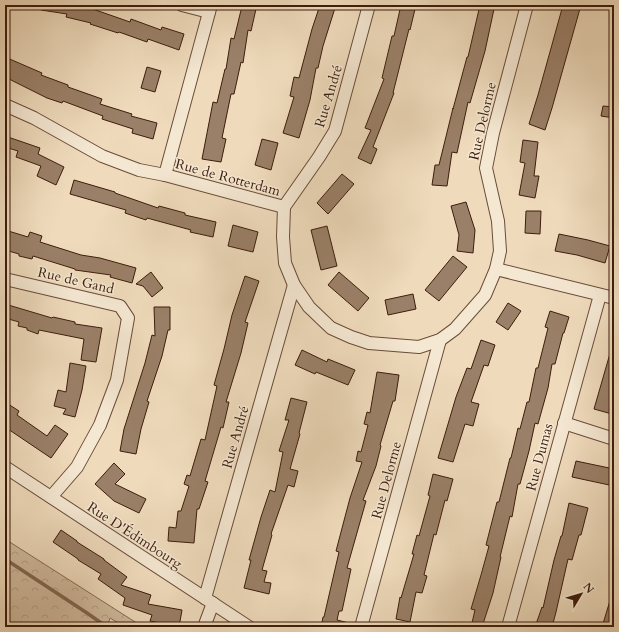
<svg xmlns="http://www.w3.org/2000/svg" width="619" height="632" viewBox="0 0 619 632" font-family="Cardo,serif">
<defs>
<pattern id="forest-crowns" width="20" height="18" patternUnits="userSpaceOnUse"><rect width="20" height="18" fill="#d1bb9e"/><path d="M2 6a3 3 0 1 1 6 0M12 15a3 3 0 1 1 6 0" fill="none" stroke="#b4a087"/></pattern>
</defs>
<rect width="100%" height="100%" fill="#efdbbc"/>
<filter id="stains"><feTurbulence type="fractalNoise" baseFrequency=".005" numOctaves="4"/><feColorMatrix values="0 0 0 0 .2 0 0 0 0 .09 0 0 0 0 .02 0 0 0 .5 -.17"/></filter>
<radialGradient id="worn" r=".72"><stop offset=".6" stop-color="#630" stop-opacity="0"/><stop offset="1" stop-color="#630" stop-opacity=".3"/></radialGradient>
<polygon fill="url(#forest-crowns)" stroke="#876c55" points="5,539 143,627 125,627 110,618 107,627 5,627"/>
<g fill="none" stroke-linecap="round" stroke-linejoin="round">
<polyline stroke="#836852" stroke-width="3.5" points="5,559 87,613 107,627"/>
</g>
<g fill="#9a8068" stroke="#3d1d0c">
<polygon points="41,5 88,5 87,7 130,22 131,19 161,30 162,27 184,34 179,50 148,39 147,42 119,32 118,33 90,24 91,23 66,17 67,14 41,10"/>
<polygon points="320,5 325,5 335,8 323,46 318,68 316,68 310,100 299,138 283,133 294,97 290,96 294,77 299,78 312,29"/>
<polygon points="401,5 416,5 410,30 409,29 393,93 394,93 373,147 377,149 371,164 358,158 371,130 365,128 384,79 382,78 392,36 394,36"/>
<polygon points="480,5 494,9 485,51 470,103 468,102 457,153 452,152 447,186 432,185 435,165 439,165 453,108 453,109 467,57 468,57"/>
<polygon points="563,5 581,5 552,108 545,130 529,124 538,95"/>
<polygon points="242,6 256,9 251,31 248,30 243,63 241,62 234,94 231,94 222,138 226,139 221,162 202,159 213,102 217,103 225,69 226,69 231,38 234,39"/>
<polygon points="5,57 42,73 41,75 68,85 68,87 102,99 100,104 132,114 131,116 157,123 153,139 132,133 133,129 102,119 103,116 63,101 62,103 47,98 5,77"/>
<polygon points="147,67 161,71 155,92 141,88"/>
<polygon points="603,106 614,107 614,118 601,116"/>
<polygon points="5,136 40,148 38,154 64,167 56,185 37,176 41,166 16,157 18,151 5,147"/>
<polygon points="262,139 278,143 271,170 255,165"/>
<polygon points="523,140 538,142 534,176 539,176 535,198 519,195 525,163 520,162"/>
<polygon points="342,174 354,184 328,214 317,203"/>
<polygon points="74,180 115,192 115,193 158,208 159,206 185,213 185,215 216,222 213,237 190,232 191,230 147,218 146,220 125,213 126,210 70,194"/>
<polygon points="466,202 475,230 473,253 457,251 459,235 451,206"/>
<polygon points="526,211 541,211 540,234 525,233"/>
<polygon points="233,225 258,232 253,252 228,246"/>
<polygon points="327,226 337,266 321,270 311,230"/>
<polygon points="5,230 28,237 30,232 42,236 40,242 81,255 100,258 136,268 132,283 110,277 111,275 75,270 75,269 33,256 32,259 19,256 19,254 5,250"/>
<polygon points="559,234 588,240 610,246 605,263 577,255 555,251"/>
<polygon points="453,256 467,267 439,301 425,290"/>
<polygon points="151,272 163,288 152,297 143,286 136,284"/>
<polygon points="339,272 369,298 358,311 328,285"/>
<polygon points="245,276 259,281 245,322 248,323 241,353 226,402 229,402 223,428 221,427 205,481 208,482 199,509 197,509 194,543 168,541 169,527 176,528 178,511 181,511 189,486 184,484 187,475 190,476 201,439 205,440 217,386 214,385 224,349 232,315"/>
<polygon points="413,294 416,309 388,315 385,300"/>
<polygon points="508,303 521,311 508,330 496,322"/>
<polygon points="5,304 52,318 53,317 75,322 75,324 102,328 96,362 81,360 84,339 39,330 38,334 27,330 27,328 18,326 19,322 5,318"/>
<polygon points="154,307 170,307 170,330 168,330 162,356 147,401 149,402 141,429 136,454 120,451 124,429 145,363 152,335 155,336"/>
<polygon points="550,311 569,317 564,333 563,333 555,364 552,364 548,388 538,424 535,423 529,451 520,484 518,484 512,517 510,516 500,557 501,557 493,593 482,627 471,627 475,610 471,609 481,575 489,546 486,545 497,502 499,502 510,458 511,458 518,428 520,429 527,402 529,402 536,368 538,368 548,328 545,327"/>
<polygon points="481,340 495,345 488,366 484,365 471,402 479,404 473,426 465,424 453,462 438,458 456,397 467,368 471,369"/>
<polygon points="302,350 327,362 328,359 355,370 348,385 316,372 315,374 295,365"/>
<polygon points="611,350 614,351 614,406 612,414 594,409"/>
<polygon points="70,363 86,366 82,390 75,417 63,414 66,409 54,406 58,390 66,392"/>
<polygon points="377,372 399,375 395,401 393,401 380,445 381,446 376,466 363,500 366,501 347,568 351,569 342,611 339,611 337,620 349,623 349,627 321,627 323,617 324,617 339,552 336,551 350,498 362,462 356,461 358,451 361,452 368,425 364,424 367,412 370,413"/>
<polygon points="291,398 307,402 299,433 300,434 290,469 298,471 294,487 288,485 271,534 272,535 262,570 267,571 264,582 271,583 269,594 244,588 251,560 249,560 261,517 270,490 275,492 283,452 279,451 289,420 285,420"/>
<polygon points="5,402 19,411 17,415 47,436 55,425 68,434 51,458 5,427"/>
<polygon points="576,461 614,469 614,486 572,477"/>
<polygon points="114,463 125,474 115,484 146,499 139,513 114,501 95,484"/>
<polygon points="433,474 453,479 447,501 445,500 436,535 434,534 424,575 427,576 422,593 416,592 410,622 396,619 400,597 401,598 414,554 412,554 417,535 419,536 430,496 428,495"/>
<polygon points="569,503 588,508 581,535 579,535 572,560 568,559 556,612 552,627 535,627 542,607 543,608 554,560 561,536 562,536"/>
<polygon points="61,530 77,541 77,542 104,559 104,560 127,577 121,585 151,595 148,604 182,610 179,627 150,621 152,615 123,605 125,598 98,579 101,574 78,560 78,559 53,542"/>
<polygon points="612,594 614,595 614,627 602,627"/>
</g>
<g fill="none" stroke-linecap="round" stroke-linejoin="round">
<g stroke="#6a4c38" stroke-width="14">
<g id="minor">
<polyline points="182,5 209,12"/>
<polyline points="5,105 34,118 102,156 139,170 165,175 284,207"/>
<polyline points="165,175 211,5"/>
<polyline points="284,207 283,237 285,263 294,285 309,307 331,328 351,337 369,343 419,347 440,340 455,329 485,295 496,269 500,251 498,221 486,168 493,133 527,5"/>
<polyline points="284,207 319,157 335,131 369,5"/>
<polyline points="496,269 614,298"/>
<polyline points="5,279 120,306 128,318 117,380 100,425 77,467 51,497"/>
<polyline points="564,423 614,439"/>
<polyline points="5,467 249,627"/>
<polyline points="205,598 294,285"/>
<polyline points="204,627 213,603"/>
<polyline points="361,627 440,340"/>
<polyline points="508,627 600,295"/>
</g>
</g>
<use href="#minor" stroke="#f5e8d3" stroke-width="12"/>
</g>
<g text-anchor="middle" stroke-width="3" stroke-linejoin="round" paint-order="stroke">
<g font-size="14" fill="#3d1d0c" stroke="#f5e8d3">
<text transform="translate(328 96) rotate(-73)" y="5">Rue André</text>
<text transform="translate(482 121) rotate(-77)" y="5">Rue Delorme</text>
<text transform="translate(228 177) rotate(15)" y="5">Rue de Rotterdam</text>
<text transform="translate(76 280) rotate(13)" y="5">Rue de Gand</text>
<text transform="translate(235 437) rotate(-74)" y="5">Rue André</text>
<text transform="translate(539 457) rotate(-75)" y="5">Rue Dumas</text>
<text transform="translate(386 480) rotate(-75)" y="5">Rue Delorme</text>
<text transform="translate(135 535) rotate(33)" y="5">Rue D'Édimbourg</text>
</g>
</g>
<rect width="619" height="632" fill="none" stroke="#efdbbc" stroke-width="20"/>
<rect x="6" y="6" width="607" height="620" fill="none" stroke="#3d1d0c" stroke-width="2"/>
<rect x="10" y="10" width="599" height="612" fill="none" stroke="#3d1d0c"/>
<g transform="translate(581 594) rotate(52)" stroke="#f5e8d3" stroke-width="3" paint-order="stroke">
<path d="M0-3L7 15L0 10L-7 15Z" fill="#3d1d0c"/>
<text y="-6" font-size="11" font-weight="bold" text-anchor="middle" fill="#3d1d0c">N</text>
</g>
<rect width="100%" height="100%" filter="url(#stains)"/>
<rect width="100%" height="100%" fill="url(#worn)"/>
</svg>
